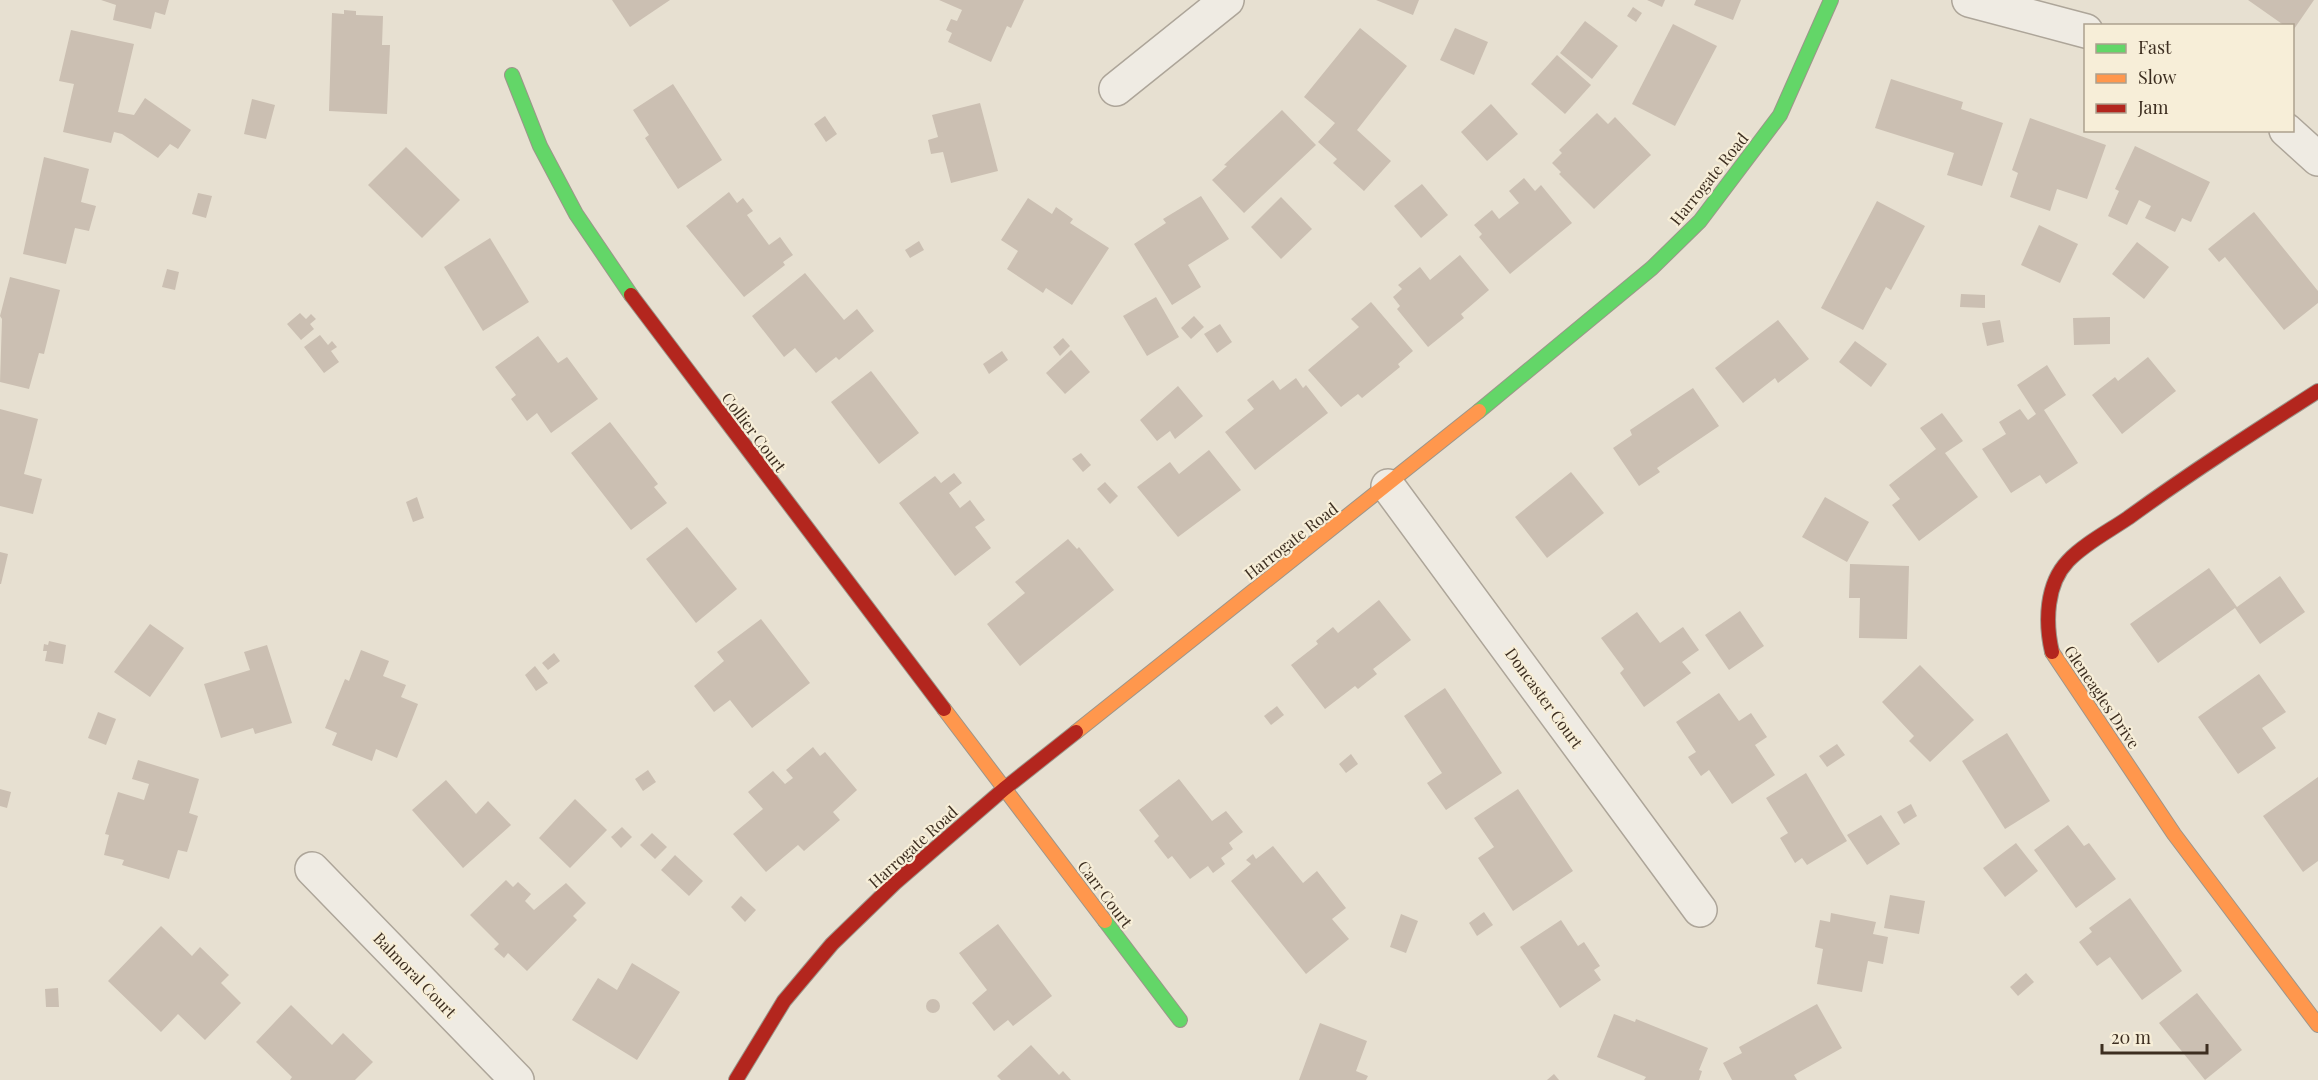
<svg xmlns="http://www.w3.org/2000/svg" width="2318" height="1080" viewBox="0 0 2318 1080" font-family="'Playfair Display',serif">
<rect width="100%" height="100%" fill="#e7e0d1"/>
<g fill="#cbbfb2">
<polygon points="101,0 169,0 165,15 155,12 151,29 113,20 116,5"/>
<polygon points="612,0 670,0 630,27"/>
<polygon points="939,0 1024,0 1011,28 1007,26 991,62 948,42 952,33 946,30 951,19 957,21 962,10"/>
<polygon points="1376,0 1419,0 1413,15"/>
<polygon points="1647,0 1665,0 1662,7"/>
<polygon points="1696,0 1741,0 1733,20 1694,5"/>
<polygon points="2248,0 2314,0 2292,32 2292,26 2285,26"/>
<polygon points="1633,7 1642,13 1636,22 1627,16"/>
<polygon points="344,10 356,11 356,15 383,16 382,45 390,45 387,114 329,111 332,13 344,14"/>
<polygon points="1585,21 1618,46 1592,79 1560,53"/>
<polygon points="1673,24 1717,46 1675,126 1632,104"/>
<polygon points="1360,28 1407,66 1357,130 1391,161 1364,191 1333,163 1337,159 1318,142 1335,123 1304,97"/>
<polygon points="1455,28 1488,42 1474,75 1440,60"/>
<polygon points="71,30 134,44 118,112 134,115 145,98 191,130 178,149 170,144 158,158 122,134 114,132 111,143 63,132 74,84 59,81"/>
<polygon points="1557,55 1591,85 1565,114 1531,84"/>
<polygon points="1891,79 1963,102 1961,109 2003,123 1982,186 1947,175 1954,153 1875,128"/>
<polygon points="673,84 722,160 678,189 645,138 649,135 633,110"/>
<polygon points="252,99 275,105 266,139 244,134"/>
<polygon points="980,103 998,171 951,183 943,152 931,154 928,140 938,137 932,115"/>
<polygon points="1491,104 1518,134 1487,161 1461,132"/>
<polygon points="1282,110 1316,145 1244,213 1212,180 1227,166 1224,165"/>
<polygon points="1597,113 1608,124 1615,117 1651,155 1594,209 1559,174 1561,172 1552,163 1562,153 1559,150"/>
<polygon points="825,116 837,134 826,142 814,124"/>
<polygon points="2030,118 2106,145 2087,199 2057,189 2050,211 2010,197 2018,173 2012,170"/>
<polygon points="2135,146 2210,182 2191,222 2182,218 2175,232 2145,218 2151,206 2139,200 2127,225 2108,216 2119,191 2115,189"/>
<polygon points="406,147 460,200 422,238 368,185"/>
<polygon points="44,157 89,169 81,202 96,206 89,231 75,228 66,264 23,254"/>
<polygon points="1524,178 1535,191 1541,185 1572,223 1510,274 1479,237 1482,234 1474,225 1492,210 1499,219 1519,203 1509,191"/>
<polygon points="1422,184 1448,215 1421,238 1394,206"/>
<polygon points="729,192 737,203 743,198 753,211 747,215 769,245 780,237 793,255 783,262 785,265 744,297 686,226"/>
<polygon points="198,193 212,196 206,218 192,214"/>
<polygon points="1201,196 1229,239 1188,265 1201,287 1172,305 1134,244 1166,223 1163,219"/>
<polygon points="1281,197 1312,229 1281,259 1251,227"/>
<polygon points="1028,198 1052,214 1056,207 1073,219 1070,223 1109,248 1072,305 1046,288 1043,293 1007,269 1018,251 1001,240"/>
<polygon points="1877,201 1925,226 1891,290 1886,287 1863,330 1821,308"/>
<polygon points="2254,212 2318,291 2318,303 2284,330 2225,257 2219,262 2208,249"/>
<polygon points="2039,225 2078,244 2060,283 2021,265"/>
<polygon points="490,238 529,302 483,331 444,267"/>
<polygon points="919,241 924,250 910,258 905,250"/>
<polygon points="2137,242 2169,267 2144,299 2112,274"/>
<polygon points="1460,255 1489,290 1461,314 1464,318 1428,347 1397,309 1400,306 1393,297 1402,289 1398,285 1420,267 1430,280"/>
<polygon points="167,269 179,272 175,290 162,287"/>
<polygon points="805,273 844,320 857,309 874,331 839,360 836,357 816,373 795,348 784,357 752,316"/>
<polygon points="10,277 60,290 44,354 39,353 29,389 0,382 2,319 0,316"/>
<polygon points="1961,294 1985,295 1985,308 1960,307"/>
<polygon points="1156,297 1179,337 1147,356 1123,316"/>
<polygon points="1371,302 1413,351 1398,364 1400,367 1362,398 1358,394 1341,407 1308,370 1359,327 1351,319"/>
<polygon points="300,313 306,319 311,314 316,319 310,324 314,329 301,340 287,324"/>
<polygon points="1194,316 1204,327 1191,339 1181,328"/>
<polygon points="2110,317 2110,344 2074,345 2073,318"/>
<polygon points="1778,320 1809,359 1778,383 1775,378 1743,403 1715,368"/>
<polygon points="2000,320 2004,342 1987,346 1982,323"/>
<polygon points="1220,324 1232,342 1217,353 1204,334"/>
<polygon points="320,335 328,345 332,341 337,347 331,351 339,362 324,373 304,347"/>
<polygon points="538,336 558,363 567,357 598,399 551,433 537,413 527,421 511,399 516,395 495,367"/>
<polygon points="1063,338 1070,346 1060,356 1053,347"/>
<polygon points="1855,341 1887,364 1871,387 1839,362"/>
<polygon points="1071,350 1090,372 1065,394 1046,373"/>
<polygon points="1002,351 1008,360 989,374 983,364"/>
<polygon points="2148,357 2176,391 2122,434 2092,395 2115,377 2118,381"/>
<polygon points="2047,365 2066,395 2044,410 2078,463 2046,484 2040,475 2011,493 1982,449 2006,434 1999,422 2020,409 2028,420 2036,414 2017,385"/>
<polygon points="871,371 919,433 879,464 831,402"/>
<polygon points="1296,378 1303,388 1306,385 1328,413 1255,470 1225,432 1254,409 1247,400 1273,380 1280,390"/>
<polygon points="1178,386 1203,416 1175,439 1170,431 1157,441 1140,420"/>
<polygon points="1693,388 1719,426 1657,468 1660,472 1639,486 1613,448 1632,435 1630,430"/>
<polygon points="0,409 38,419 24,474 42,479 33,514 0,506"/>
<polygon points="1942,413 1963,441 1945,453 1978,497 1919,541 1892,505 1900,499 1889,485 1936,449 1920,428"/>
<polygon points="610,422 658,484 654,487 667,503 631,530 571,453"/>
<polygon points="1209,450 1241,490 1178,537 1137,487 1170,462 1179,474"/>
<polygon points="1081,453 1091,465 1083,472 1072,459"/>
<polygon points="1571,472 1604,513 1547,558 1515,517"/>
<polygon points="954,473 962,483 949,493 960,508 970,500 985,520 975,527 991,548 955,576 899,503 935,476 941,483"/>
<polygon points="1105,482 1118,496 1110,504 1097,489"/>
<polygon points="417,497 424,518 413,522 406,502"/>
<polygon points="1825,497 1869,522 1847,562 1802,537"/>
<polygon points="687,527 737,589 696,623 646,559"/>
<polygon points="1068,539 1077,549 1079,547 1114,590 1020,666 987,624 1025,593 1015,582"/>
<polygon points="0,552 8,554 1,584 0,584"/>
<polygon points="1850,564 1909,566 1907,639 1859,638 1860,598 1849,598"/>
<polygon points="2209,568 2237,607 2280,576 2305,612 2260,644 2235,608 2158,663 2130,624"/>
<polygon points="1379,600 1411,640 1373,669 1377,674 1358,689 1355,686 1325,709 1291,665 1318,644 1316,641 1333,627 1338,633"/>
<polygon points="1740,611 1764,646 1729,670 1705,635"/>
<polygon points="1637,612 1660,643 1683,627 1699,650 1682,662 1691,673 1644,707 1620,673 1624,669 1601,638"/>
<polygon points="761,619 810,683 752,728 730,700 714,712 694,686 724,661 717,652"/>
<polygon points="150,624 184,648 150,697 114,672"/>
<polygon points="49,641 66,645 63,664 45,661 47,651 43,651 44,644 48,645"/>
<polygon points="267,645 292,723 255,734 253,728 221,738 204,684 250,670 244,652"/>
<polygon points="361,650 389,661 383,676 406,685 401,697 418,704 397,758 376,749 372,761 332,745 337,733 325,728 345,679 349,681"/>
<polygon points="554,653 560,661 548,670 542,663"/>
<polygon points="1920,665 1974,720 1930,762 1909,741 1914,736 1882,702"/>
<polygon points="535,666 548,683 536,691 525,675"/>
<polygon points="2259,674 2286,712 2262,728 2276,748 2238,774 2198,717"/>
<polygon points="1445,688 1502,773 1446,810 1427,783 1442,773 1404,716"/>
<polygon points="1719,693 1739,721 1751,713 1767,737 1755,745 1775,775 1732,804 1709,770 1701,776 1688,757 1696,752 1676,722"/>
<polygon points="1277,706 1284,715 1271,725 1264,716"/>
<polygon points="98,712 116,719 106,745 88,738"/>
<polygon points="2007,733 2050,801 2005,829 1962,761"/>
<polygon points="1837,744 1845,755 1827,767 1819,756"/>
<polygon points="813,747 820,756 825,752 857,790 833,812 840,820 804,851 798,845 766,872 733,834 763,809 748,792 773,771 785,784 793,778 786,770"/>
<polygon points="1351,754 1358,764 1346,773 1339,764"/>
<polygon points="138,760 199,779 189,813 198,816 187,852 178,850 169,879 122,865 124,860 104,855 109,835 105,834 118,792 144,800 149,784 132,779"/>
<polygon points="648,770 656,782 643,791 635,779"/>
<polygon points="1806,773 1847,841 1807,865 1802,858 1795,863 1780,838 1788,833 1766,798"/>
<polygon points="2318,777 2318,861 2303,872 2263,816"/>
<polygon points="1179,779 1212,821 1226,811 1243,832 1229,843 1233,849 1221,858 1225,864 1213,873 1208,866 1190,879 1172,856 1168,859 1154,841 1159,836 1139,810"/>
<polygon points="446,780 476,814 488,801 511,825 463,868 412,810"/>
<polygon points="0,789 11,792 7,808 0,806"/>
<polygon points="1518,789 1573,871 1513,911 1478,858 1494,847 1474,818"/>
<polygon points="575,799 607,830 570,868 539,838"/>
<polygon points="1911,804 1917,816 1904,824 1897,812"/>
<polygon points="1881,815 1900,844 1867,865 1847,835"/>
<polygon points="2068,825 2084,846 2089,843 2116,879 2076,908 2034,850"/>
<polygon points="622,827 632,837 621,848 611,837"/>
<polygon points="652,833 667,847 655,859 640,845"/>
<polygon points="2016,843 2038,871 2005,897 1983,868"/>
<polygon points="1273,846 1303,883 1317,871 1346,908 1332,919 1349,939 1306,974 1231,881 1251,864 1246,860 1253,854 1256,859"/>
<polygon points="675,855 703,881 689,896 661,870"/>
<polygon points="506,880 513,887 518,882 531,894 525,901 534,910 566,883 586,903 573,916 577,920 527,971 508,953 504,958 494,949 499,944 470,915"/>
<polygon points="1890,895 1925,901 1919,934 1884,928"/>
<polygon points="741,896 756,910 745,922 731,907"/>
<polygon points="2130,898 2182,971 2142,1000 2110,957 2097,966 2079,942 2092,932 2089,928"/>
<polygon points="1484,912 1493,925 1477,936 1469,923"/>
<polygon points="1831,913 1876,922 1873,934 1888,937 1883,964 1868,961 1862,992 1817,984 1823,949 1815,947 1820,920 1830,922"/>
<polygon points="1401,914 1418,921 1406,953 1390,947"/>
<polygon points="1561,920 1578,946 1584,942 1600,966 1594,970 1601,980 1560,1008 1520,947"/>
<polygon points="998,924 1052,996 1013,1026 1008,1020 994,1031 972,1003 987,990 959,953"/>
<polygon points="161,926 192,956 200,947 229,975 221,983 241,1003 205,1040 178,1014 161,1032 108,981"/>
<polygon points="632,963 680,992 637,1060 572,1020 598,978 617,990"/>
<polygon points="2026,973 2034,982 2018,996 2010,987"/>
<polygon points="58,988 59,1007 46,1007 45,989"/>
<polygon points="2197,993 2242,1050 2205,1080 2159,1023"/>
<circle cx="933" cy="1006" r="7"/>
<polygon points="1817,1004 1842,1048 1794,1075 1797,1080 1732,1080 1723,1063 1742,1053 1739,1047"/>
<polygon points="291,1005 332,1045 343,1033 373,1062 355,1080 290,1080 292,1077 256,1042"/>
<polygon points="1614,1014 1635,1022 1636,1019 1708,1048 1699,1070 1702,1071 1699,1080 1644,1080 1646,1077 1597,1057"/>
<polygon points="1320,1023 1367,1041 1356,1071 1368,1076 1366,1080 1299,1080"/>
<polygon points="1031,1045 1059,1075 1063,1071 1071,1080 1001,1080 997,1076"/>
<polygon points="1554,1074 1559,1080 1547,1080"/>
</g>
<g fill="none" stroke-linecap="round" stroke-linejoin="round">
<g stroke="#ada599" stroke-width="36">
<g id="street">
<polyline points="1969,0 2086,31"/>
<polyline points="1116,89 1227,0"/>
<polyline points="2286,130 2318,159"/>
<polyline points="1388,486 1700,910"/>
<polyline points="312,869 517,1080"/>
</g>
</g>
<g stroke="#9c958a" stroke-width="16">
<g id="fast">
<polyline points="512,75 540,146 576,214 631,295"/>
<polyline points="1479,411 1652,268 1700,221 1780,115 1831,0"/>
<polyline points="1105,921 1180,1020"/>
</g>
</g>
<g stroke="#9c958a" stroke-width="16">
<g id="slow">
<polyline points="2052,652 2174,834 2318,1025"/>
<polyline points="944,709 1105,921"/>
<polyline points="1076,732 1479,411"/>
</g>
</g>
<g stroke="#9c958a" stroke-width="16">
<g id="jam">
<polyline points="631,295 944,709"/>
<path d="M 2052,652 C 2045,622 2046,584 2068,561 C 2084,544 2109,531 2128,518 C 2190,473 2254,432 2318,391"/>
<polyline points="736,1080 784,1001 832,944 895,883 1004,789 1076,732"/>
</g>
</g>
<use href="#street" stroke="#efebe3" stroke-width="33"/>
<use href="#fast" stroke="#63d668" stroke-width="14"/>
<use href="#slow" stroke="#ff974d" stroke-width="14"/>
<use href="#jam" stroke="#b3261e" stroke-width="14"/>
</g>
<g text-anchor="middle" stroke-width="4.5" stroke-linejoin="round" paint-order="stroke">
<g font-size="16" fill="#3d2e20" stroke="#f7eed8">
<text transform="translate(1709 179) rotate(-51)" y="6">Harrogate Road</text>
<text transform="translate(754 432) rotate(53)" y="6">Collier Court</text>
<text transform="translate(1291 541) rotate(-38)" y="6">Harrogate Road</text>
<text transform="translate(2102 697) rotate(56)" y="6">Gleneagles Drive</text>
<text transform="translate(1544 698) rotate(54)" y="6">Doncaster Court</text>
<text transform="translate(913 847) rotate(-42)" y="6">Harrogate Road</text>
<text transform="translate(1105 894) rotate(53)" y="6">Carr Court</text>
<text transform="translate(415 975) rotate(46)" y="6">Balmoral Court</text>
</g>
</g>
<rect x="2084" y="24" width="210" height="108" fill="#f7eed8" stroke="#ada18e" stroke-width="1.5"/>
<rect x="2096" y="44" width="30" height="9" fill="#63d668" stroke="#ada18e" stroke-width="1.5"/>
<text x="2138" y="54" font-size="18" fill="#3d2e20">Fast</text>
<rect x="2096" y="74" width="30" height="9" fill="#ff974d" stroke="#ada18e" stroke-width="1.5"/>
<text x="2138" y="84" font-size="18" fill="#3d2e20">Slow</text>
<rect x="2096" y="104" width="30" height="9" fill="#b3261e" stroke="#ada18e" stroke-width="1.5"/>
<text x="2138" y="114" font-size="18" fill="#3d2e20">Jam</text>
<path d="M2102 1044v9h105v-9" fill="none" stroke="#3d2e20" stroke-width="3"/>
<text x="2111" y="1044" font-size="18" fill="#3d2e20" stroke="#f7eed8" stroke-width="4.5" paint-order="stroke">20 m</text>
</svg>
